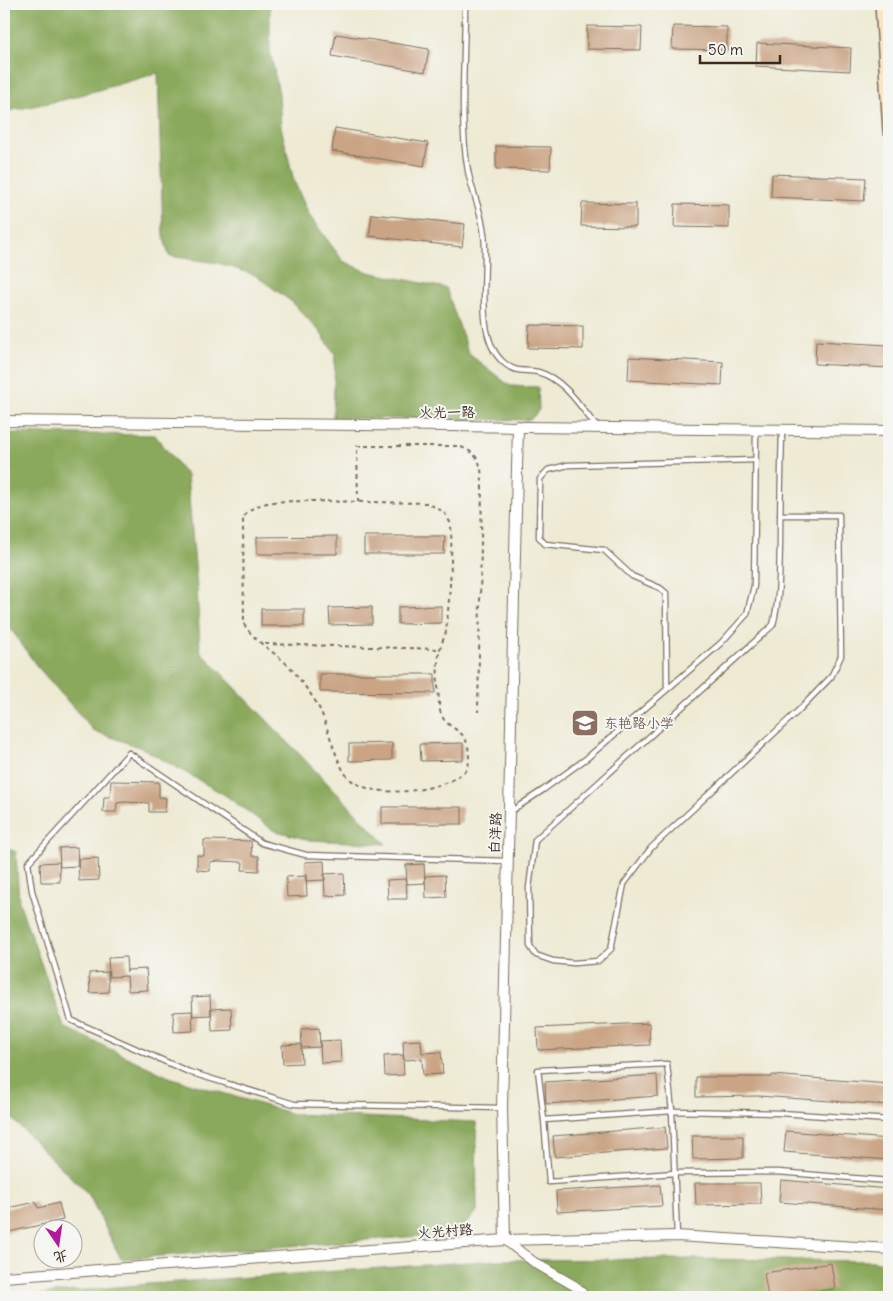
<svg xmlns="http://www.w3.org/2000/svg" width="893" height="1301" viewBox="0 0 893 1301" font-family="Delius,'LXGW WenKai TC',sans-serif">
<rect width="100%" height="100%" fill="#f6f6f2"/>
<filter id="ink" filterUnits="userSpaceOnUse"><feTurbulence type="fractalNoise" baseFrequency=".02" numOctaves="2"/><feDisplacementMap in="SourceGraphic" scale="10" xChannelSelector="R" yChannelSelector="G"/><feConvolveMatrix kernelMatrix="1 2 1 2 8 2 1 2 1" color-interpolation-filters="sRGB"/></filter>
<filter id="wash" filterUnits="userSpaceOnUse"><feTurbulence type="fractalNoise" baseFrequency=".0096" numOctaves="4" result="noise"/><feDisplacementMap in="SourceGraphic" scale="20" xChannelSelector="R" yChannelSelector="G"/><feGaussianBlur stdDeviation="1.12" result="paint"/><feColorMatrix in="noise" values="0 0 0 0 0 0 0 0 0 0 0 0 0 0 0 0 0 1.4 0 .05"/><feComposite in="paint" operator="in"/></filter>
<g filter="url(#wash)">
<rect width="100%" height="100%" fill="#eeead4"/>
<g fill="#8aa95c" stroke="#626a3d">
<polygon points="4,4 270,4 270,51 279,94 281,127 294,181 309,215 343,261 368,272 446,288 469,354 510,386 538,387 539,410 530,420 333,418 335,354 320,332 292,302 255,275 218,263 169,256 163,235 158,73 63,100 4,112"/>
<polygon points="4,433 155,435 187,476 197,587 200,651 386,844 309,840 273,830 225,795 142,748 94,731 36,665 4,619"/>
<polygon points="4,846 16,852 19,902 64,1027 169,1077 293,1114 476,1122 477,1211 459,1233 121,1259 89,1195 4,1111"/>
<polygon points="689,1259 873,1261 889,1264 889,1297 12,1297 148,1284 498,1260"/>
</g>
<g id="blocks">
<g fill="#caa485">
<polygon points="587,26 642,27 641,50 587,49"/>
<polygon points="673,26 727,27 727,50 672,49"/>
<polygon points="336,34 429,49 425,72 332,56"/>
<polygon points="757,43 851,48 850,71 756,66"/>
<polygon points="335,128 428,143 424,166 332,151"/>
<polygon points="496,146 551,147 550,170 496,169"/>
<polygon points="772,174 866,178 864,201 771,197"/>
<polygon points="582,203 636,204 636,227 581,226"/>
<polygon points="675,204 729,205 729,228 674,227"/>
<polygon points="372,214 465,224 462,247 369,236"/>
<polygon points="529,325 583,326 583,349 528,348"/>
<polygon points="816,341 889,345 889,368 815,364"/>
<polygon points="629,357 723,362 722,385 628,380"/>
<polygon points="337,536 337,554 257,554 257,537"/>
<polygon points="364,536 445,536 444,554 364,554"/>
<polygon points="441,606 441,623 398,624 398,607"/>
<polygon points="372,607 372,624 330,625 329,608"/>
<rect x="261" y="609" width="43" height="17"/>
<polygon points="320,674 435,674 435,693 320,692"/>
<polygon points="392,743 392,760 349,761 349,744"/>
<polygon points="463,743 463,760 421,761 420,744"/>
<polygon points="111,781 159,782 159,797 166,798 165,812 149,812 149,803 124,802 117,803 116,812 103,812 104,797 110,797"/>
<rect x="382" y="807" width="80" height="17"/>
<polygon points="204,840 251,841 252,856 259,856 259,871 242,870 243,862 218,861 210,862 210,871 197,870 197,855 204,856"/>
<polygon points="77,847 78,866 60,867 59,848"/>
<polygon points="98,858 99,880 79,881 78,859"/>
<polygon points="324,861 325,880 306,881 305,862"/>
<polygon points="59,862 60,882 41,882 40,863"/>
<polygon points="424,864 425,883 407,884 406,865"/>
<polygon points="344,873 345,895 325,896 324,874"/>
<polygon points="445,875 446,897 426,898 425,876"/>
<polygon points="306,876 307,896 287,897 286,877"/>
<polygon points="406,879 407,899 388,899 387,880"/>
<polygon points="126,957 127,972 127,970 146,969 148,990 128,991 127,976 109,977 108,958"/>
<polygon points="108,972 109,992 90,993 89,973"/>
<polygon points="210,996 211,1015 193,1016 192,997"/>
<polygon points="231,1008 232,1030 212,1031 211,1009"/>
<polygon points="192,1011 193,1031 174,1032 173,1012"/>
<polygon points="649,1023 650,1045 538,1050 537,1028"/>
<polygon points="319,1028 320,1047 302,1048 301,1029"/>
<polygon points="340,1040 341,1062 321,1063 320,1041"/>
<polygon points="421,1040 422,1053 441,1052 443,1074 423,1075 422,1059 404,1060 403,1041"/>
<polygon points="301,1044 302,1063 283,1064 282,1045"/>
<polygon points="403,1055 404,1075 385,1076 384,1056"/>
<polygon points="657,1075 658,1096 546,1104 545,1082"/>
<polygon points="772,1075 889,1084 889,1105 759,1096 696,1097 696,1077 772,1077"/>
<polygon points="665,1127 667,1148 555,1157 553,1136"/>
<polygon points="786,1131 889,1139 889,1160 784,1152"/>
<polygon points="692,1136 743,1136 743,1158 693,1159"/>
<polygon points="781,1180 889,1189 889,1210 779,1202"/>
<polygon points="695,1183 760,1183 761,1204 696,1205"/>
<polygon points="660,1185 662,1206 557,1212 556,1191"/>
<polygon points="36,1202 38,1208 59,1203 63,1220 4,1233 4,1209"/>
<polygon points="831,1263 835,1289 768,1297 764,1273"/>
</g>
</g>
</g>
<g filter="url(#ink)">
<use href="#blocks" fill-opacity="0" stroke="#7a6d5e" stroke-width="1"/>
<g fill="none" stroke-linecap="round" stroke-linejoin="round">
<g stroke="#7a6d5e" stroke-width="7">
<g id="service">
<path d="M 465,4 C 465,56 459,120 468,171 C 472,192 482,212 484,234 C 489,270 473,335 503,362 C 516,374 525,369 538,372 C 564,379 580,406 596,426"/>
<path d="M 780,515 L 839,515 L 841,656 L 831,677 L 797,712 L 651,848 L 624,884 L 611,949 L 598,961 L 574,963 L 553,961 L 536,955 L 530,946 L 529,888 L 535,840 L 773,625 C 780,598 779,572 780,544 C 780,506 781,469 782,431"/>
<polyline points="667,689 666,593 660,588 632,576 604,550 545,544 539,537 540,479 548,470 568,465 756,460"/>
<polyline points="510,812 543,790 587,758 721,643 747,614 754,586 756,431"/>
<polyline points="502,1108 294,1104 189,1072 71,1020 32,891 28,863 129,753 262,843 306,855 507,861"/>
<polyline points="544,1120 538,1070 667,1064 672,1111 677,1236"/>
<polyline points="889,1120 780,1113 672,1111 544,1120 549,1182 675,1173 778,1172 889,1181"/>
</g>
</g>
<g stroke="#7a6d5e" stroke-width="11">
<polyline id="minor" points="505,1240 535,1263 575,1286 586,1297"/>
</g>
<g stroke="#7a6d5e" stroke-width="12">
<g id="tertiary">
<polyline points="4,421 889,431"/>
<polyline points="505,1240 502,1108 518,426"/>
<polyline points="4,1277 505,1240 677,1236 889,1249"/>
</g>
</g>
<g stroke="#7a6d5e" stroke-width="14">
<polyline id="secondary" points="881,4 889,131"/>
</g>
<g stroke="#7a6d5e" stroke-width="2" stroke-dasharray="4 4" stroke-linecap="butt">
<path d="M 311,501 L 427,503 L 444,512 L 451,524 C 452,559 450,596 446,631 C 445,637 441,643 440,649 C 436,665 438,686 439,702 C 440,739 475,717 468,769 C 463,772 458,777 452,780 C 427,792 368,800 347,776 C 337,764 328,728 321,712 C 316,700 306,688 298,677 C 283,655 257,646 244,624 L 243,518 C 256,497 289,502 311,501 Z"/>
<path d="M 358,502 L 357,446 L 458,446 C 480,453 482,465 482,486 L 478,712"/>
<polyline points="265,644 440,649"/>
</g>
<use href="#service" stroke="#fff" stroke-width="4.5"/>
<use href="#minor" stroke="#fff" stroke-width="9"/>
<use href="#tertiary" stroke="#fff" stroke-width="10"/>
<use href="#secondary" stroke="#fbe6c4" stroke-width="11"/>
</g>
</g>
<defs>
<g id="school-square" transform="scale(1.4375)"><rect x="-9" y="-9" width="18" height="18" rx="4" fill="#8d6e63" stroke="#f6f6f2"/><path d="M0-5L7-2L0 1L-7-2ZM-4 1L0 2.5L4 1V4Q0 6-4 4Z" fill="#fff"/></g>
</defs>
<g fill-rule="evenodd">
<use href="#school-square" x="585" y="723"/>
</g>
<g text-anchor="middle" stroke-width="4" stroke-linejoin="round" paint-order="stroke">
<g font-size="14" fill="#3b2a1e" stroke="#f6f6f2">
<text x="447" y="417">火光一路</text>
<text transform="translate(495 833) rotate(-87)" y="5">白洋路</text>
<text transform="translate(445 1231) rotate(-4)" y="5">火光村路</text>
</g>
<g font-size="14" fill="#785e54" stroke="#f6f6f2" text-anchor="start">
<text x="604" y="728">东艳路小学</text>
</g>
</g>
<rect width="893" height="1301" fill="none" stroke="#f6f6f2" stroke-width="20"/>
<g transform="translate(58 1244) rotate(167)"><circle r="24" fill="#f6f6f2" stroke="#aba49d"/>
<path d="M0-4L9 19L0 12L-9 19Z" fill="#b5179e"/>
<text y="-8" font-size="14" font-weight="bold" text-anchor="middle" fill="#3b2a1e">北</text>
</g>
<path d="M700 55v8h80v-8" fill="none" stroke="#3b2a1e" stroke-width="2.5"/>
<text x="708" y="55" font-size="15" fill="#3b2a1e" stroke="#f6f6f2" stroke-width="4" paint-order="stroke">50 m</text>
</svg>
